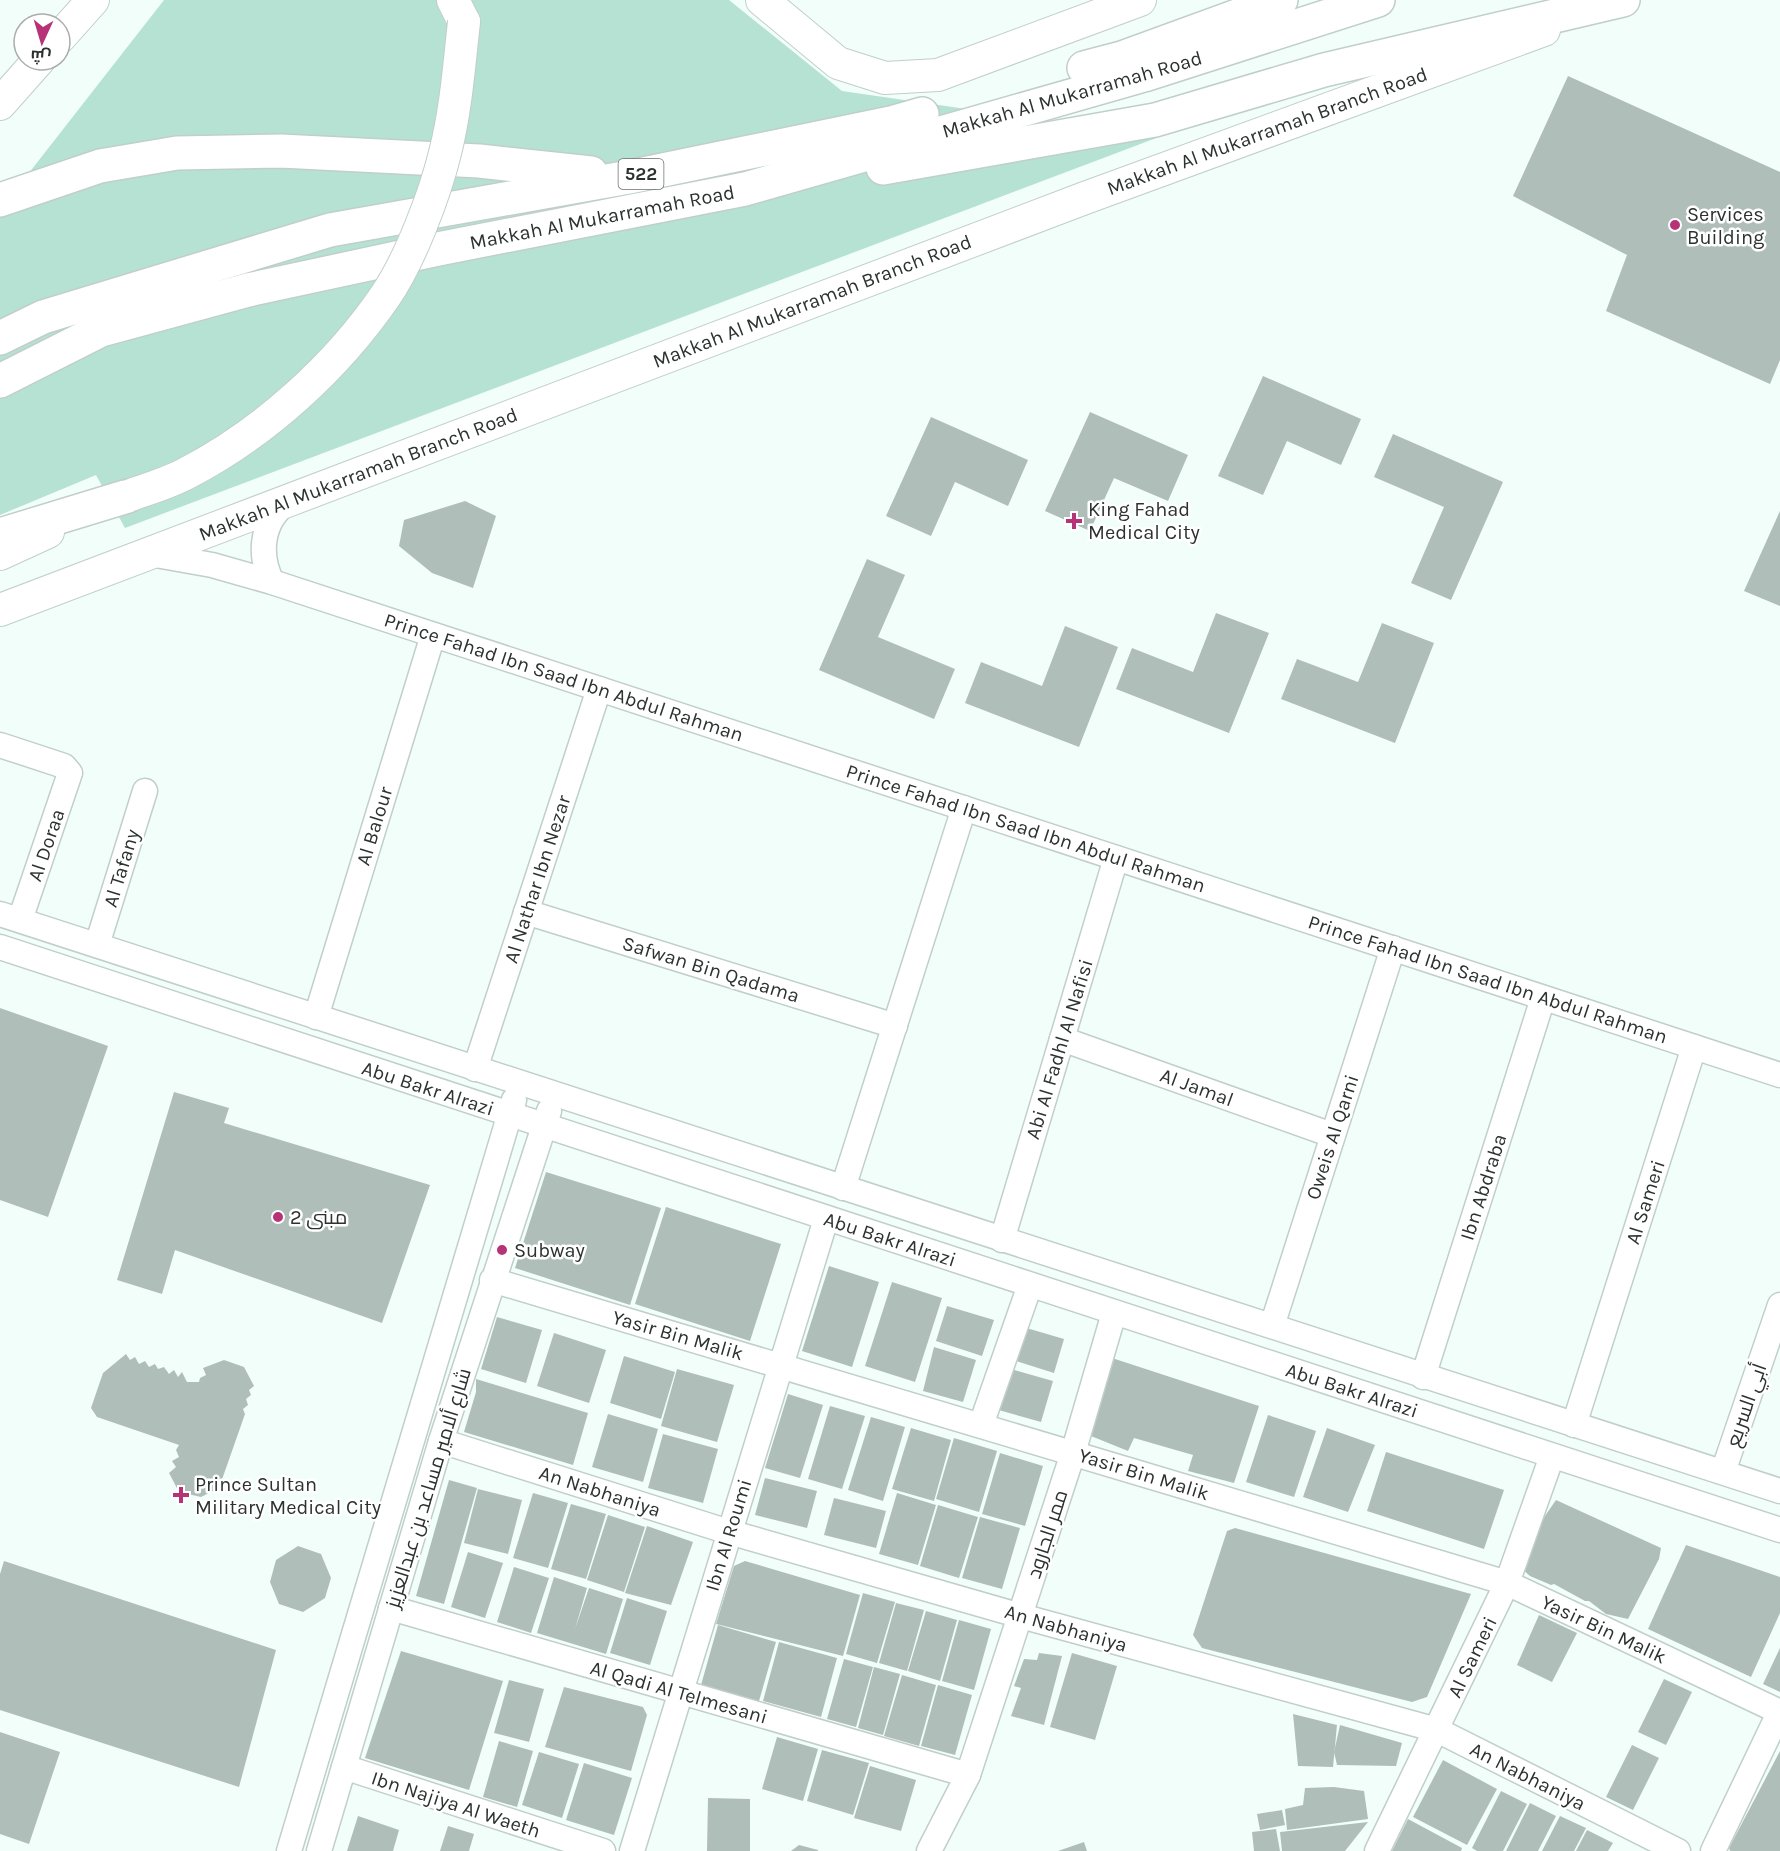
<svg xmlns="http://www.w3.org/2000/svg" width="1780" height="1851" viewBox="0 0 1780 1851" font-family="Karla,Cairo,sans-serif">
<rect width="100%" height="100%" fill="#f2fefa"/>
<polygon fill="#b6e2d3" points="164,0 729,0 842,91 1159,137 125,528 96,475 0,515 0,210"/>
<g fill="#b0beb9">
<polygon points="1568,76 1780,172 1780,360 1770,384 1606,311 1627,255 1513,196"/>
<polygon points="1263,376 1361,419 1341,465 1287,441 1263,495 1218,476"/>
<polygon points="1090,412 1188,455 1168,501 1114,478 1090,531 1045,511"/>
<polygon points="931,417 1028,460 1008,506 955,482 931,536 886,516"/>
<polygon points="1393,434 1503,482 1451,600 1411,583 1444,507 1374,477"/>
<polygon points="465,501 496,516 473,588 432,573 399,546 404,520"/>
<polygon points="1780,511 1780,606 1744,591"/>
<polygon points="867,559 905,575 878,637 955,669 934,719 819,670"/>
<polygon points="1216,613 1269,633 1229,733 1116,689 1132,648 1193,672"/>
<polygon points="1382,623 1434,643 1395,743 1281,699 1297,659 1358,682"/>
<polygon points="1065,626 1118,647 1079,747 965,703 981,662 1042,686"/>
<polygon points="0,1008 108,1046 48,1217 0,1200"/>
<polygon points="174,1092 229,1108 224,1123 430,1185 382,1323 175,1250 162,1294 117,1280"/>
<polygon points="546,1172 661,1208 630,1305 515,1268"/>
<polygon points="666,1207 781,1244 750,1341 635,1304"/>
<polygon points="829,1266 879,1282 852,1367 802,1351"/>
<polygon points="892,1282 942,1298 915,1382 865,1366"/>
<polygon points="947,1306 994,1320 982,1356 936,1341"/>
<polygon points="497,1317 542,1330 526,1383 481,1369"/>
<polygon points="1023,1327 1064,1339 1054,1373 1013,1360"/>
<polygon points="554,1333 606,1350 589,1403 537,1386"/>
<polygon points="934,1347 976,1360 963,1402 923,1391"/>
<polygon points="126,1354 130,1360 135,1357 139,1364 145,1361 149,1367 155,1364 158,1369 164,1367 169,1374 174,1370 178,1377 182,1372 187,1382 199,1382 200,1378 206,1375 203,1368 224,1360 244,1367 254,1386 249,1390 251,1395 246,1399 248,1405 243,1409 245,1414 219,1488 201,1497 179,1492 169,1473 176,1467 172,1461 179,1457 176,1450 179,1445 97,1417 91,1408 103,1373"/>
<polygon points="624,1356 675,1372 661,1419 610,1403"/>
<polygon points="1112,1358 1259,1406 1234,1483 1188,1471 1193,1455 1134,1438 1128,1451 1086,1434"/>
<polygon points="1007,1368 1053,1381 1041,1422 995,1409"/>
<polygon points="677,1369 734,1385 717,1442 661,1426"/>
<polygon points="476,1379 588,1413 573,1465 464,1432 476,1392"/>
<polygon points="788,1394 823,1405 800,1478 765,1468"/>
<polygon points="830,1406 865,1416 842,1489 808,1479"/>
<polygon points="608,1414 658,1429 643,1482 592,1467"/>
<polygon points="1268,1415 1316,1431 1294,1497 1246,1482"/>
<polygon points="871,1417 905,1427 883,1501 848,1490"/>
<polygon points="911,1428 951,1440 934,1501 892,1489"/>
<polygon points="1327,1428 1375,1445 1348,1512 1303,1497"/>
<polygon points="663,1434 718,1449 703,1503 648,1488"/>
<polygon points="954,1438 997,1451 979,1512 936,1499"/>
<polygon points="1386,1452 1504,1490 1484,1549 1367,1511"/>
<polygon points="1000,1453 1043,1466 1025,1526 982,1514"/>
<polygon points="765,1478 817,1491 807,1528 755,1515"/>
<polygon points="449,1480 477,1488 444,1604 416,1596"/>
<polygon points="478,1489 522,1500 508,1554 464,1543"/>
<polygon points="533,1493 568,1503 548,1568 513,1558"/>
<polygon points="897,1493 936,1505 918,1565 879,1554"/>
<polygon points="834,1498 886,1511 876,1548 824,1535"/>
<polygon points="1556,1500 1661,1548 1659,1559 1628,1619 1606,1614 1589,1601 1585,1601 1554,1584 1551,1585 1530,1576 1523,1570 1538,1526"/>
<polygon points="571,1504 606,1514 586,1579 551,1569"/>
<polygon points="938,1505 978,1517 959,1578 920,1566"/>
<polygon points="608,1515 645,1527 624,1592 587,1580"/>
<polygon points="980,1517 1020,1528 1002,1589 962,1578"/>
<polygon points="647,1526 693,1542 671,1605 625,1593"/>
<polygon points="1235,1528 1471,1594 1427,1697 1412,1702 1202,1648 1193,1635 1227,1531"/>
<polygon points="1686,1545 1780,1577 1780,1613 1751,1677 1648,1629"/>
<polygon points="298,1546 321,1554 331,1578 325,1598 303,1612 279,1604 270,1582 276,1560"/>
<polygon points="468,1552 503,1563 485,1618 451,1607"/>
<polygon points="4,1561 276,1650 239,1787 0,1710 0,1574"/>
<polygon points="745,1561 860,1595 843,1656 716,1624 734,1566"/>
<polygon points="514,1567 549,1578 531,1633 497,1622"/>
<polygon points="554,1577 587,1588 575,1629 589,1588 623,1599 606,1654 537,1633"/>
<polygon points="863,1593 895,1602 877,1663 846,1654"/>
<polygon points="627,1598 667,1611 650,1665 610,1653"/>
<polygon points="896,1603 924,1610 907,1671 879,1663"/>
<polygon points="926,1611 957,1620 940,1681 908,1671"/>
<polygon points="1539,1615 1577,1633 1552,1682 1517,1665"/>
<polygon points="959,1620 991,1629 974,1690 942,1681"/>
<polygon points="718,1625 776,1642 759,1701 701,1685"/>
<polygon points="779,1642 837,1658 821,1717 763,1701"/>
<polygon points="1780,1648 1780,1692 1763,1684"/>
<polygon points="401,1651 503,1681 469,1790 365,1758"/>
<polygon points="1039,1653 1062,1656 1044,1725 1011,1716 1021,1688 1014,1686 1024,1659 1037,1660"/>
<polygon points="1072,1653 1117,1666 1095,1740 1050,1727"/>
<polygon points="844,1659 873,1667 856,1727 827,1719"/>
<polygon points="874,1667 900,1674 883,1735 858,1728"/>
<polygon points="902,1675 936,1685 919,1746 884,1736"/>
<polygon points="1664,1679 1692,1692 1666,1745 1638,1732"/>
<polygon points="509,1680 544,1689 529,1742 494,1733"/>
<polygon points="938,1685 972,1695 955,1755 921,1746"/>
<polygon points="564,1687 643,1707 647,1715 631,1771 545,1747"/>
<polygon points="1293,1714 1337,1725 1333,1767 1298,1766"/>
<polygon points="1340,1725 1402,1743 1396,1766 1337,1765 1334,1752"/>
<polygon points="0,1732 60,1752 29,1844 0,1834"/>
<polygon points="777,1737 818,1749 803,1801 762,1789"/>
<polygon points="499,1741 533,1751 517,1807 483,1797"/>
<polygon points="1632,1745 1659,1758 1633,1810 1606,1797"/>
<polygon points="822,1750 869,1763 853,1815 807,1801"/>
<polygon points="1780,1751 1780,1851 1730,1851 1729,1848"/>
<polygon points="539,1752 579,1764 562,1818 522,1805"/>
<polygon points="1443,1760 1497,1789 1467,1845 1413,1817"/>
<polygon points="584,1763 632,1778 614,1835 566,1820"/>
<polygon points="870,1766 916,1780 901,1831 854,1818"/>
<polygon points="1334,1787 1364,1791 1368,1819 1287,1830 1285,1809 1303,1805 1305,1788"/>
<polygon points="1501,1791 1527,1804 1503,1851 1477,1851 1472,1848"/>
<polygon points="708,1798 750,1799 750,1851 707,1851"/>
<polygon points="1530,1803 1556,1816 1538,1851 1506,1851"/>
<polygon points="1282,1810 1285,1825 1260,1830 1257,1814"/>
<polygon points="358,1816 399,1830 393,1851 347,1851"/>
<polygon points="1560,1816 1586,1828 1574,1851 1542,1851"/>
<polygon points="1408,1819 1462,1848 1461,1851 1392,1851"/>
<polygon points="1368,1822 1345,1851 1282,1851 1280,1832"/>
<polygon points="448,1826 474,1834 469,1851 440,1851"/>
<polygon points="1276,1829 1280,1851 1254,1851 1252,1832"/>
<polygon points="1587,1830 1613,1843 1608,1851 1576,1851"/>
<polygon points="1084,1842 1087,1851 1058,1851"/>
<polygon points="799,1845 818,1850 818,1851 791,1851"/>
</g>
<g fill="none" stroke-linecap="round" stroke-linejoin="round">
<g stroke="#c0cfc9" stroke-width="27">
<g id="minor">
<polyline points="150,554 212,565 272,582 1780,1075"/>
<path d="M 272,582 C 258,554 261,520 289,501"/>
<polyline points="0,745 64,766 70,773 20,920"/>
<polyline points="526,912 895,1026"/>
<polyline points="0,914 1780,1491"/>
<polyline points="97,945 145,791"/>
<polyline points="0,947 1780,1530"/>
<polyline points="316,1017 433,635"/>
<polyline points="1062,1039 1332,1135"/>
<polyline points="475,1069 599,689"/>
<polyline points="843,1188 964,808"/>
<polyline points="1002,1240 1116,858"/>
<polyline points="492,1280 1507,1583 1780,1712"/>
<polyline points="1272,1326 1393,948"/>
<polyline points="1423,1377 1543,998"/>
<polyline points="981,1425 1030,1285"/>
<polyline points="1574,1425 1694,1047"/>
<polyline points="441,1441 729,1532 1021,1616 1437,1730 1678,1851"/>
<polyline points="1723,1472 1780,1305"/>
<polyline points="391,1608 968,1775"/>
<polyline points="344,1767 603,1851"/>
<polyline points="289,1851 514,1100"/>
<polyline points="319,1851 441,1441 549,1111"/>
<polyline points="632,1851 826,1219"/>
<polyline points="929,1851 968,1775 1073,1453 1114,1313"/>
<polyline points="1377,1851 1507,1583 1552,1456"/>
<polyline points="1713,1851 1780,1711"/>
</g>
</g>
<g stroke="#c0cfc9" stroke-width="34">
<g id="major">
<polyline points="453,0 464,22"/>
<polyline points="762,0 838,63 885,78 938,75 1140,0"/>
<polyline points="60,37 93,0"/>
<polyline points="0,104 39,60"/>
<polyline points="0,554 48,532"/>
<polyline points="0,610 1085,198 1544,30"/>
</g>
</g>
<g stroke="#c0cfc9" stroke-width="36">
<g id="highway">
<polyline points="1084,68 1122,58 1281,0"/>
<polyline points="883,168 1155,120 1324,70 1623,0"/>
<polyline points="0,200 100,166 177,153 281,151 479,161 591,173"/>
<polyline points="0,338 43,317 330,230 629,177 891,123 922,114"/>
<polyline points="0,381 101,330 248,290 438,249 745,189 1144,75 1378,0"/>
<polyline points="0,535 128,496"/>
</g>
</g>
<use href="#minor" stroke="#fff" stroke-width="24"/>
<use href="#major" stroke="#fff" stroke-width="32"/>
<use href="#highway" stroke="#fff" stroke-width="33"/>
<g stroke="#c0cfc9" stroke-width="34" stroke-linecap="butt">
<path id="major-bridge" d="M 128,496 C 147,489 169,483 187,473 C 264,433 337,367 386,295 C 410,260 435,194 445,153 C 456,110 459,66 464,22"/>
</g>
<use href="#major-bridge" stroke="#fff" stroke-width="32"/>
</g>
<g fill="#b73378" stroke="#fff" stroke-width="2">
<circle cx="1675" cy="225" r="6"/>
<path d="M1071 512h6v6h6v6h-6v6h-6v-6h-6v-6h6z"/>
<circle cx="278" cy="1217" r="6"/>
<circle cx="502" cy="1250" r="6"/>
<path d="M178 1486h6v6h6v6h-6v6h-6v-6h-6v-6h6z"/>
</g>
<g text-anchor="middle" stroke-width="5" stroke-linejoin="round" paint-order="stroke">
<rect fill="#fff" stroke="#6b706d" stroke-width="1.5" x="618.5" y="159" width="45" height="30" rx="4.5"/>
<g font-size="18" font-weight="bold" fill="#2c322f">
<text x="641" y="180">522</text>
</g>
<g font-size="20" fill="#2c322f" stroke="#fff">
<text transform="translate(1072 94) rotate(-16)" y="7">Makkah Al Mukarramah Road</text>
<text transform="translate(1267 131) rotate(-20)" y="7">Makkah Al Mukarramah Branch Road</text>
<text transform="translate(602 217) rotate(-11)" y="7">Makkah Al Mukarramah Road</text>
<text transform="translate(812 301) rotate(-21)" y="7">Makkah Al Mukarramah Branch Road</text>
<text transform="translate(358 474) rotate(-21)" y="7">Makkah Al Mukarramah Branch Road</text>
<text transform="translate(564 677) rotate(18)" y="7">Prince Fahad Ibn Saad Ibn Abdul Rahman</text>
<text transform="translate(374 826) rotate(-73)" y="7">Al Balour</text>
<text transform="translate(1026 828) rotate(18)" y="7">Prince Fahad Ibn Saad Ibn Abdul Rahman</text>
<text transform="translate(46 845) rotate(-71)" y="7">Al Doraa</text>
<text transform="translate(121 868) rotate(-73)" y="7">Al Tafany</text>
<text transform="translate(537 879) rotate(-72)" y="7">Al Nathar Ibn Nezar</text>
<text transform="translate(711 969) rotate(17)" y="7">Safwan Bin Qadama</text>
<text transform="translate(1488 979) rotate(18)" y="7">Prince Fahad Ibn Saad Ibn Abdul Rahman</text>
<text transform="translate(1059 1049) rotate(-73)" y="7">Abi Al Fadhl Al Nafisi</text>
<text transform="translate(1197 1087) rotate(20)" y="7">Al Jamal</text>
<text transform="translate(428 1088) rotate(18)" y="7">Abu Bakr Alrazi</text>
<text transform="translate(1332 1137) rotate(-72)" y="7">Oweis Al Qarni</text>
<text transform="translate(1483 1187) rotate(-72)" y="7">Ibn Abdraba</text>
<text transform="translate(1645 1202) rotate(-72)" y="7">Al Sameri</text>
<text transform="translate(890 1239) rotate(18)" y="7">Abu Bakr Alrazi</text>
<text transform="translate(678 1335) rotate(16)" y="7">Yasir Bin Malik</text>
<text transform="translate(1352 1390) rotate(18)" y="7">Abu Bakr Alrazi</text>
<text transform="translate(1746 1405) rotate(-71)" y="7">أبي السريع</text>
<text transform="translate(1144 1474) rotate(17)" y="7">Yasir Bin Malik</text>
<text transform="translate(428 1488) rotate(-73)" y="7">شارع ألامير مساعد بن عبدالعزيز</text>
<text transform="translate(600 1491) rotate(18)" y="7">An Nabhaniya</text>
<text transform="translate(1047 1534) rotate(-72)" y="7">ممر الجارود</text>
<text transform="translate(728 1535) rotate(-73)" y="7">Ibn Al Roumi</text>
<text transform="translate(1066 1628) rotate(16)" y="7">An Nabhaniya</text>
<text transform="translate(1604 1629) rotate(25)" y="7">Yasir Bin Malik</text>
<text transform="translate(1472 1657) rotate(-64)" y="7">Al Sameri</text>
<text transform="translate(679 1692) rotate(16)" y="7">Al Qadi Al Telmesani</text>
<text transform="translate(1528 1776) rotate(27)" y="7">An Nabhaniya</text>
<text transform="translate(456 1804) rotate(18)" y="7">Ibn Najiya Al Waeth</text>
</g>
<g font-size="20" fill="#2c322f" stroke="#fff" text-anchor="start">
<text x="1687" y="221">Services<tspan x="1687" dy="23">Building</tspan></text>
<text x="1088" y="516">King Fahad<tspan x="1088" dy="23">Medical City</tspan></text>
<text x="290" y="1224">مبنى 2</text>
<text x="514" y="1257">Subway</text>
<text x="195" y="1491">Prince Sultan<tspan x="195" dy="23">Military Medical City</tspan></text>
</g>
</g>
<g transform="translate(42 42) rotate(184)"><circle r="28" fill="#ffffff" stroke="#abadac" stroke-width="1.5"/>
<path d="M0-4.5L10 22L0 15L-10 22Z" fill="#b73378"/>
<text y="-9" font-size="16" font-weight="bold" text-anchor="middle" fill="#2c322f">ش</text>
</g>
</svg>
